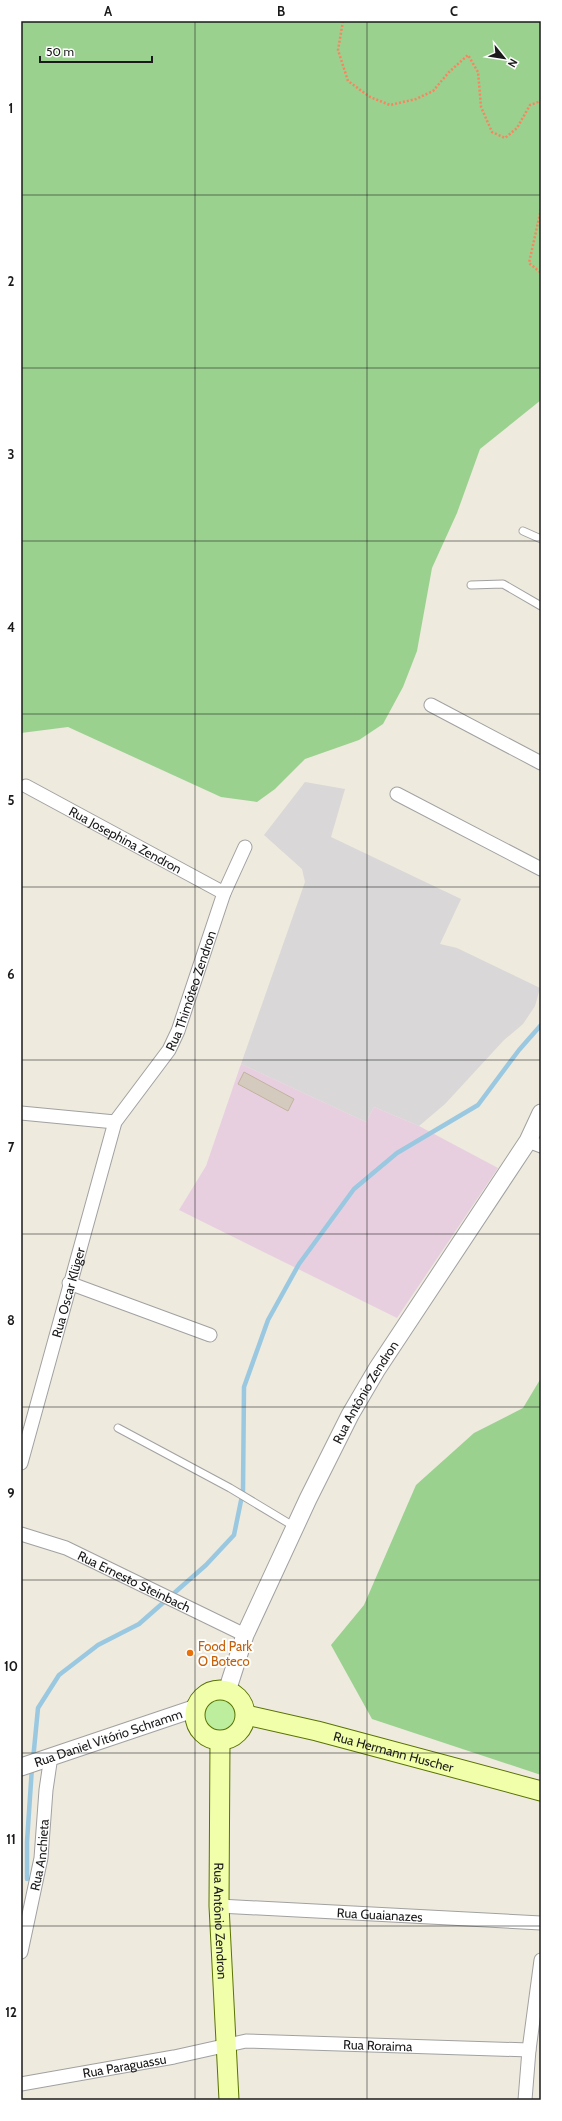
<svg xmlns="http://www.w3.org/2000/svg" width="562" height="2121" viewBox="0 0 562 2121" font-family="Cabin,sans-serif">
<rect width="100%" height="100%" fill="#eeeade"/>
<polygon fill="#d9d7d7" points="305,782 345,789 331,837 461,899 440,944 457,948 540,988 535,1006 523,1024 504,1040 445,1104 419,1126 374,1107 366,1122 241,1064 305,882 302,869 264,835"/>
<polygon fill="#e7cfe0" points="241,1064 366,1122 374,1107 419,1126 498,1168 397,1318 179,1210 206,1166"/>
<circle fill="#bcee9e" cx="220" cy="1715" r="16"/>
<g fill="#9ad18f">
<polygon points="21,21 541,21 541,400 480,449 457,513 432,568 417,651 403,687 383,724 359,740 305,759 275,789 257,802 221,797 68,727 21,733"/>
<polygon points="541,1378 541,1775 372,1719 331,1645 364,1605 416,1485 474,1433 523,1408"/>
</g>
<g fill="none" stroke-linecap="round" stroke-linejoin="round">
<g stroke="#9ac8e0" stroke-width="4.5">
<polyline points="33,1760 38,1708 59,1675 98,1645 139,1624 206,1565 234,1535 243,1491 244,1387 268,1320 299,1264 354,1189 397,1153 478,1105 519,1050 541,1025"/>
<polyline points="27,1879 27,1842 32,1767"/>
</g>
</g>
<polygon fill="#d4cbbe" stroke="#c0b2a0" points="244,1072 294,1099 288,1111 238,1084"/>
<g fill="none" stroke-linecap="round" stroke-linejoin="round">
<g stroke="#a1a1a1" stroke-width="9">
<g id="service">
<polyline points="523,531 541,539"/>
<polyline points="471,585 503,584 541,606"/>
<polyline points="118,1428 230,1488 295,1527"/>
</g>
</g>
<g stroke="#a1a1a1" stroke-width="15">
<g id="minor">
<polyline points="431,705 541,763"/>
<path id="s1" d="M 26,786 L 224,893"/>
<polyline points="397,794 541,869"/>
<polyline points="21,1113 115,1122"/>
<polyline points="528,1141 541,1146"/>
<polyline points="69,1283 210,1335"/>
<path id="s2" d="M 21,1463 L 115,1122 L 169,1050 L 178,1031 L 224,893 L 245,847"/>
<path id="s3" d="M 21,1534 L 66,1548 L 245,1635"/>
<path id="s4" d="M 219,1906 L 541,1923"/>
<path id="s5" d="M 21,1952 L 41,1858 L 46,1790 L 51,1756"/>
<path id="s6" d="M 21,2084 L 174,2057 L 246,2041 L 529,2050"/>
<polyline points="525,2100 529,2050 541,1960"/>
</g>
</g>
<g stroke="#a1a1a1" stroke-width="19">
<g id="tertiary">
<path id="s7" d="M 227,1691 L 245,1635 L 308,1499 L 350,1415 L 377,1369 L 528,1141 L 541,1113"/>
<path id="s8" d="M 21,1767 L 196,1708"/>
</g>
</g>
<g stroke="#597300" stroke-width="21">
<g id="secondary">
<circle cx="220" cy="1715" r="25"/>
<path id="s9" d="M 246,1715 L 317,1731 L 541,1791"/>
<path id="s10" d="M 220,1741 L 219,1906 L 229,2100"/>
</g>
</g>
<g stroke="#ff825e" stroke-width="2.5" stroke-dasharray="2 2" stroke-linecap="butt">
<polyline points="343,21 338,50 348,81 370,97 390,105 416,99 433,91 449,72 468,55 478,72 481,107 492,132 505,138 517,128 530,105 541,101"/>
<polyline points="541,209 529,263 541,273"/>
</g>
<use href="#service" stroke="#fff" stroke-width="7"/>
<use href="#minor" stroke="#fff" stroke-width="13"/>
<use href="#tertiary" stroke="#fff" stroke-width="17"/>
<use href="#secondary" stroke="#f1ffab" stroke-width="19"/>
</g>
<path fill="none" stroke="#1a1a1a" stroke-width="1" stroke-opacity="0.55" d="M 195,21 L 195,2100M 367,21 L 367,2100M 21,195 L 541,195M 21,368 L 541,368M 21,541 L 541,541M 21,714 L 541,714M 21,887 L 541,887M 21,1060 L 541,1060M 21,1234 L 541,1234M 21,1407 L 541,1407M 21,1580 L 541,1580M 21,1753 L 541,1753M 21,1926 L 541,1926"/>
<circle fill="#e8710a" stroke="#fff" stroke-width="1.5" cx="190" cy="1653" r="4"/>
<g text-anchor="middle" stroke-width="4" stroke-linejoin="round" paint-order="stroke">
<g font-size="13" fill="#1a1a1a" stroke="#fff">
<text dy="5" stroke="none"><textPath href="#s1" startOffset="113">Rua Josephina Zendron</textPath></text>
<text dy="5" stroke="none"><textPath href="#s2" startOffset="507">Rua Thimóteo Zendron</textPath></text>
<text dy="5" stroke="none"><textPath href="#s2" startOffset="177">Rua Oscar Klüger</textPath></text>
<text dy="5" stroke="none"><textPath href="#s7" startOffset="330">Rua Antônio Zendron</textPath></text>
<text dy="5" stroke="none"><textPath href="#s3" startOffset="123">Rua Ernesto Steinbach</textPath></text>
<text dy="5" stroke="none"><textPath href="#s8" startOffset="92">Rua Daniel Vitório Schramm</textPath></text>
<text dy="5" stroke="none"><textPath href="#s9" startOffset="152">Rua Hermann Huscher</textPath></text>
<text dy="5" stroke="none"><textPath href="#s5" startOffset="99">Rua Anchieta</textPath></text>
<text dy="5" stroke="none"><textPath href="#s4" startOffset="161">Rua Guaianazes</textPath></text>
<text dy="5" stroke="none"><textPath href="#s10" startOffset="180">Rua Antônio Zendron</textPath></text>
<text dy="5" stroke="none"><textPath href="#s6" startOffset="361">Rua Roraima</textPath></text>
<text dy="5" stroke="none"><textPath href="#s6" startOffset="105">Rua Paraguassu</textPath></text>
</g>
<g font-size="13" fill="#c56008" stroke="#fff" text-anchor="start">
<text x="198" y="1651">Food Park<tspan x="198" dy="15">O Boteco</tspan></text>
</g>
</g>
<rect width="562" height="2121" fill="none" stroke="#ffffff" stroke-width="44"/>
<g transform="translate(504 58) rotate(120)" stroke="#ffffff" stroke-width="3" paint-order="stroke">
<path d="M0-3L7 15L0 10L-7 15Z" fill="#1a1a1a"/>
<text y="-6" font-size="11" font-weight="bold" text-anchor="middle" fill="#1a1a1a">N</text>
</g>
<path d="M40 56v6h112v-6" fill="none" stroke="#1a1a1a" stroke-width="2"/>
<text x="46" y="56" font-size="12" fill="#1a1a1a" stroke="#ffffff" stroke-width="3" paint-order="stroke">50 m</text>
<rect x="22" y="22" width="518" height="2077" fill="none" stroke="#1a1a1a" stroke-width="1.5"/>
<g font-size="13" text-anchor="middle" font-weight="bold" fill="#1a1a1a">
<text x="108" y="16">A</text>
<text x="281" y="16">B</text>
<text x="454" y="16">C</text>
<text x="11" y="113">1</text>
<text x="11" y="286">2</text>
<text x="11" y="459">3</text>
<text x="11" y="632">4</text>
<text x="11" y="805">5</text>
<text x="11" y="979">6</text>
<text x="11" y="1152">7</text>
<text x="11" y="1325">8</text>
<text x="11" y="1498">9</text>
<text x="11" y="1671">10</text>
<text x="11" y="1844">11</text>
<text x="11" y="2017">12</text>
</g>
</svg>
